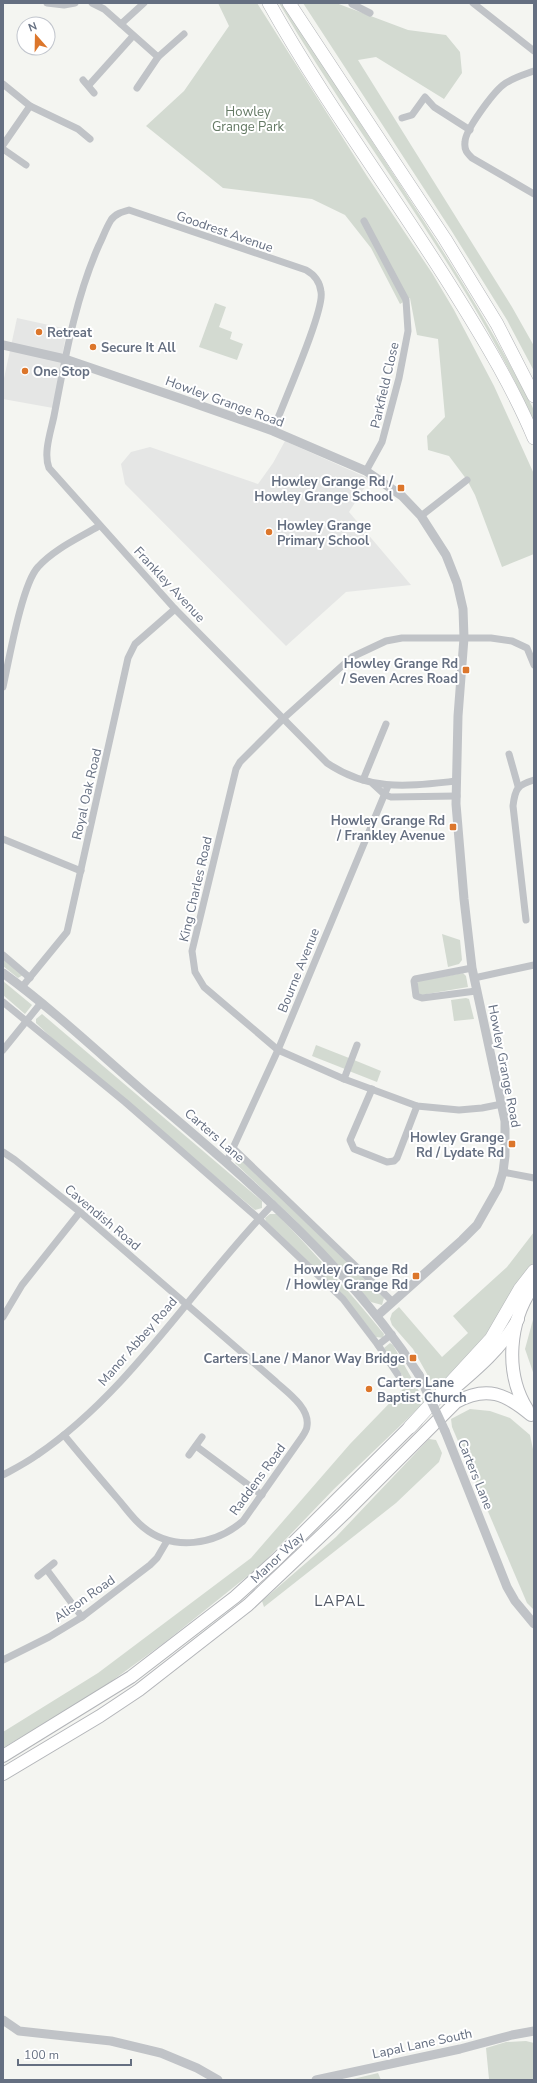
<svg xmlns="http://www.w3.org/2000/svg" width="537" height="2083" viewBox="0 0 537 2083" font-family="'Nunito Sans',sans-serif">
<rect width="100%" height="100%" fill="#f4f5f1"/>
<g fill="#e5e6e5">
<polygon points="17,318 67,329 53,408 3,399 3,383"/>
<polygon points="285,441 370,479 349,512 411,585 346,592 286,646 125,484 121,464 131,452 150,447 258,484 273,463"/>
</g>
<g fill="#d3dad1">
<polygon points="218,3 257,3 367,176 432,273 454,310 494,386 534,474 534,554 502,567 475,495 467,480 449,456 428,450 427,436 445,417 438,339 417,335 410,298 400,304 371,248 345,215 312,199 223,188 146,126 184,91 229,26"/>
<path d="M 279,3 L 284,3 C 366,138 460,265 532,406 L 534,411 L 534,422 C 467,272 362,144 279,3 Z"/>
<polygon points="303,3 336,3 408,30 446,35 460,52 462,73 444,99 376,57 358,60 512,307 534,346 534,371 507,320 451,230"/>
<polygon points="215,303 226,307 219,327 232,332 230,339 243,344 237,360 199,347"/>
<polygon points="442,934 460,940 462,960 459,964 448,967"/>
<polygon points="3,959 23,975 18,978 3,966"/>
<polygon points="463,973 466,976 468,987 421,995 418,993 417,983 419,981"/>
<polygon points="3,981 32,1005 25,1014 3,995"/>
<polygon points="466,998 469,999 474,1019 454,1021 451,1000"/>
<polygon points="42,1014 262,1201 262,1208 255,1210 57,1043 36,1023 36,1019"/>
<polygon points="316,1045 349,1058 345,1069 312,1056"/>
<polygon points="354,1060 381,1071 377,1082 349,1071"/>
<polygon points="238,1157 384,1298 382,1305 371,1302 296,1221 235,1163"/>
<path d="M 270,1214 L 277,1214 C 314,1253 350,1292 384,1334 L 383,1338 L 376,1337 L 342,1294 L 266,1221 L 265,1218 Z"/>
<path d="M 534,1232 L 534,1264 C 513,1286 500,1315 482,1340 C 469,1358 451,1374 436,1390 L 413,1349 L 392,1325 L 390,1319 L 392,1313 L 399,1307 L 442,1357 L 468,1333 L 453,1316 L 507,1267 Z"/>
<polygon points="534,1316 534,1375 525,1349"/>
<polygon points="390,1343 393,1345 425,1402 334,1489 260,1566 164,1643 98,1691 3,1748 3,1732 98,1673 251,1558 350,1444 408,1384 384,1348"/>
<polygon points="470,1409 490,1411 510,1418 530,1435 534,1454 534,1610 527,1603 452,1427 451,1419"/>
<polygon points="429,1439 436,1440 442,1453 439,1462 396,1503 264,1607 262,1601 336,1537"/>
<polygon points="526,2041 534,2043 534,2080 487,2080 489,2079 486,2048 506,2042"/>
<polygon points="378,2073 381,2080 349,2080"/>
</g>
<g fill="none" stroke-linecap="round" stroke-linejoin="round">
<g stroke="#b3b5b9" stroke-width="14">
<g id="trunk">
<path d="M 445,1396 C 472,1373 501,1350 518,1319"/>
<path d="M 527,1409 C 504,1372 509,1320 534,1285"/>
<polyline points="3,1756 131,1677 235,1597 276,1560 416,1421"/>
<path d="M 3,1774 L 100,1716 L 139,1690 L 248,1605 L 345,1513 L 456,1402 C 487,1385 506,1394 531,1415"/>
</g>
</g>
<g stroke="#b3b5b9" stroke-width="14">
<g id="motorway">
<path d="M 269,3 C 326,105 397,199 458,298 C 486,343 514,390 534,438"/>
<polyline points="289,3 445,239 497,324 534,396"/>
<polyline points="410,1427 491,1339 520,1289 534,1271"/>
</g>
</g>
<g stroke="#c0c3c7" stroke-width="7">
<polyline points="47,3 64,5 75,3"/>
<polyline points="92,3 104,9 158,57"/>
<polyline points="353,3 352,4 370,13"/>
<polyline points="473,3 534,51"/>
<polyline points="121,24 144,3"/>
<path d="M 534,71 C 523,75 512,78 503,85 C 493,93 465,130 465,142 C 464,150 467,153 472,158 L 534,194"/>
<polyline points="83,80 94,93"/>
<polyline points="3,84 30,106 78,129 90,139"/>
<polyline points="89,85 133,36"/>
<polyline points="137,88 158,57 184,34"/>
<polyline points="402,118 412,115 425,97 434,107 470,130"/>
<polyline points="3,145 30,106"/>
<polyline points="3,149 26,165"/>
<polyline points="364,221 406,300 408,331 399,378 382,442 366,471"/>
<path d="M 273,431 C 281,408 325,310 321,292 C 320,282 315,275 306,270 L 129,210 C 122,212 115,214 111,220 C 106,228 103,237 99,245 C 75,299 65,359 54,416 C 51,431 43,453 49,468 L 175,609 L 327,763 C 370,792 408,786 457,781"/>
<polyline points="421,516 467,480"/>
<path d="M 3,687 C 9,660 22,584 38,567 C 54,549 79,538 99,526"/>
<polyline points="509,754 518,786"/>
<polyline points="363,780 386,724"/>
<polyline points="373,784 385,795 391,797 457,796"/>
<polyline points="3,839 81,871"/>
<path d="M 526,920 L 513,806 C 515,789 517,785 534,780"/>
<polyline points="3,955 30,978"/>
<polyline points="472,968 415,979 414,981 416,996 422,998 476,991"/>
<polyline points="474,978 534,965"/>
<polyline points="22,987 67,932 128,658 135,644 175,609"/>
<polyline points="3,1002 125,1102 258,1218 343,1299 378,1345"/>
<polyline points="3,1050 41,1003"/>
<polyline points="344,1079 357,1045"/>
<polyline points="372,1089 350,1140 354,1149 387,1162 394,1161 397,1158 417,1106"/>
<polyline points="502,1104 482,1108 459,1110 417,1106 344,1079 278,1050 204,987 195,972 192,951 236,769 240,762 284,718 352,657 386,641 402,638 491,638 512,641 527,648 534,665"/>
<polyline points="234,1149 393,1302"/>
<path d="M 3,1152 L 15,1160 L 80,1212 L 276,1382 C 287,1392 310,1408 307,1426 C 307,1429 304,1434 302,1437 L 243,1521 C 215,1545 173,1552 143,1527 C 133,1519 125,1507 117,1498 C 99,1477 81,1456 64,1435"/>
<polyline points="227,1161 278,1050 388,786"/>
<polyline points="503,1172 534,1178"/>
<polyline points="3,1317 22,1285 80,1212"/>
<polyline points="392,1334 378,1345 398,1375"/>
<polyline points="196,1446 262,1495"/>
<polyline points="189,1455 202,1437"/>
<path d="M 3,1475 C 14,1469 26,1463 37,1455 C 131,1391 194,1285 273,1204"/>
<polyline points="47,1570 82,1617"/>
<polyline points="38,1576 54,1563"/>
<polyline points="3,1660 49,1637 82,1617 150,1565 157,1558 167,1541"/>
</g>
<g stroke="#c0c3c7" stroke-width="9">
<polyline points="3,345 65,359 179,398 273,431 366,471 402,496 421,516 446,555 457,583 463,609 464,638 458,716 456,804 464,899 472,968 505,1121 505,1156 503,1172 498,1188 477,1225 462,1240 377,1316"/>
<path d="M 3,973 C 55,1011 102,1056 151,1098 C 249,1181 349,1266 419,1375"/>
<polyline points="445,1431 507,1587 515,1601 534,1624"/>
<polyline points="3,2020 19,2031 111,2041 161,2053 197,2068 218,2080"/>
<polyline points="316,2080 460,2049 512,2035 534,2031"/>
</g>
<use href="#trunk" stroke="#fff" stroke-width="12"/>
<use href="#motorway" stroke="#fff" stroke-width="13"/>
<polyline stroke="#c0c3c7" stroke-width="9" points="419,1375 445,1431"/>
</g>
<g fill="#dc762b" stroke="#fff" stroke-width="1.5">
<circle cx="39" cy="332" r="4"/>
<circle cx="93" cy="347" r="4"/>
<circle cx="25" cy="371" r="4"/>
<rect x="397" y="484" width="8" height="8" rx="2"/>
<circle cx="269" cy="532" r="4"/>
<rect x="462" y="666" width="8" height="8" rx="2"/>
<rect x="449" y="823" width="8" height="8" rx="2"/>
<rect x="508" y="1140" width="8" height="8" rx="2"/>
<rect x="412" y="1272" width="8" height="8" rx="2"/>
<rect x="409" y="1354" width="8" height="8" rx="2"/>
<circle cx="369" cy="1389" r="4"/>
</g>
<g text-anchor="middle" stroke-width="4" stroke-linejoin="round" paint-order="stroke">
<g font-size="13" fill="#647964" stroke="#fff">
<text x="248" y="116">Howley<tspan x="248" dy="15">Grange Park</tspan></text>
</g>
<g font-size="13" fill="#656f81" stroke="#fff">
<text transform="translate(225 231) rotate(19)" y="5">Goodrest Avenue</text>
<text transform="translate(384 385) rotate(-77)" y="5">Parkfield Close</text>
<text transform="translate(225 401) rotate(20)" y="5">Howley Grange Road</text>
<text transform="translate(170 584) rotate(47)" y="5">Frankley Avenue</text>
<text transform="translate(86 794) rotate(-77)" y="5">Royal Oak Road</text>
<text transform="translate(195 889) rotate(-77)" y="5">King Charles Road</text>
<text transform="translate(298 970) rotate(-68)" y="5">Bourne Avenue</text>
<text transform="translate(505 1066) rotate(79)" y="5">Howley Grange Road</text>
<text transform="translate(215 1135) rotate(41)" y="5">Carters Lane</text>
<text transform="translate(103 1217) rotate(40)" y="5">Cavendish Road</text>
<text transform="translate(137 1341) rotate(-49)" y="5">Manor Abbey Road</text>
<text transform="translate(476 1474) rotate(68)" y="5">Carters Lane</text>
<text transform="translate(257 1479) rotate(-54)" y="5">Raddens Road</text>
<text transform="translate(277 1557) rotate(-43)" y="5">Manor Way</text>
<text transform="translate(84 1598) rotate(-35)" y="5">Alison Road</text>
<text transform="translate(422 2043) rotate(-12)" y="5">Lapal Lane South</text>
</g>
<g font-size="13" font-weight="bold" fill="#656f81" stroke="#fff" text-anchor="end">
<text x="47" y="337" text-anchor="start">Retreat</text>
<text x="101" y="352" text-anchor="start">Secure It All</text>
<text x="33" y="376" text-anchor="start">One Stop</text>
<text x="393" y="486">Howley Grange Rd /<tspan x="393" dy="15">Howley Grange School</tspan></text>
<text x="277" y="530" text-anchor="start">Howley Grange<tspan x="277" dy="15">Primary School</tspan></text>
<text x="458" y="668">Howley Grange Rd<tspan x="458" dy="15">/ Seven Acres Road</tspan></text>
<text x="445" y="825">Howley Grange Rd<tspan x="445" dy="15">/ Frankley Avenue</tspan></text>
<text x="504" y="1142">Howley Grange<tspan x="504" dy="15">Rd / Lydate Rd</tspan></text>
<text x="408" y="1274">Howley Grange Rd<tspan x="408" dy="15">/ Howley Grange Rd</tspan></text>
<text x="405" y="1363">Carters Lane / Manor Way Bridge</text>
<text x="377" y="1387" text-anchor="start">Carters Lane<tspan x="377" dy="15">Baptist Church</tspan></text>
</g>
<g font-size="15" letter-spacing="1" fill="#535a67" stroke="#fff">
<text x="340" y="1606">LAPAL</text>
</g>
</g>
<rect width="537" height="2083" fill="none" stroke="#656f81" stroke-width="8"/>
<g transform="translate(36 36) rotate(340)"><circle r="19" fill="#ffffff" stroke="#c1c5cd"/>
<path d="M0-3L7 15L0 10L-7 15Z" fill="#dc762b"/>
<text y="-6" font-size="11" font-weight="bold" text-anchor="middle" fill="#656f81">N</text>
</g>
<path d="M18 2059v6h113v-6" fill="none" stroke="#656f81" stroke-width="2"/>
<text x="24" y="2059" font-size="12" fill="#656f81" stroke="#ffffff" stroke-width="3" paint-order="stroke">100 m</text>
</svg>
